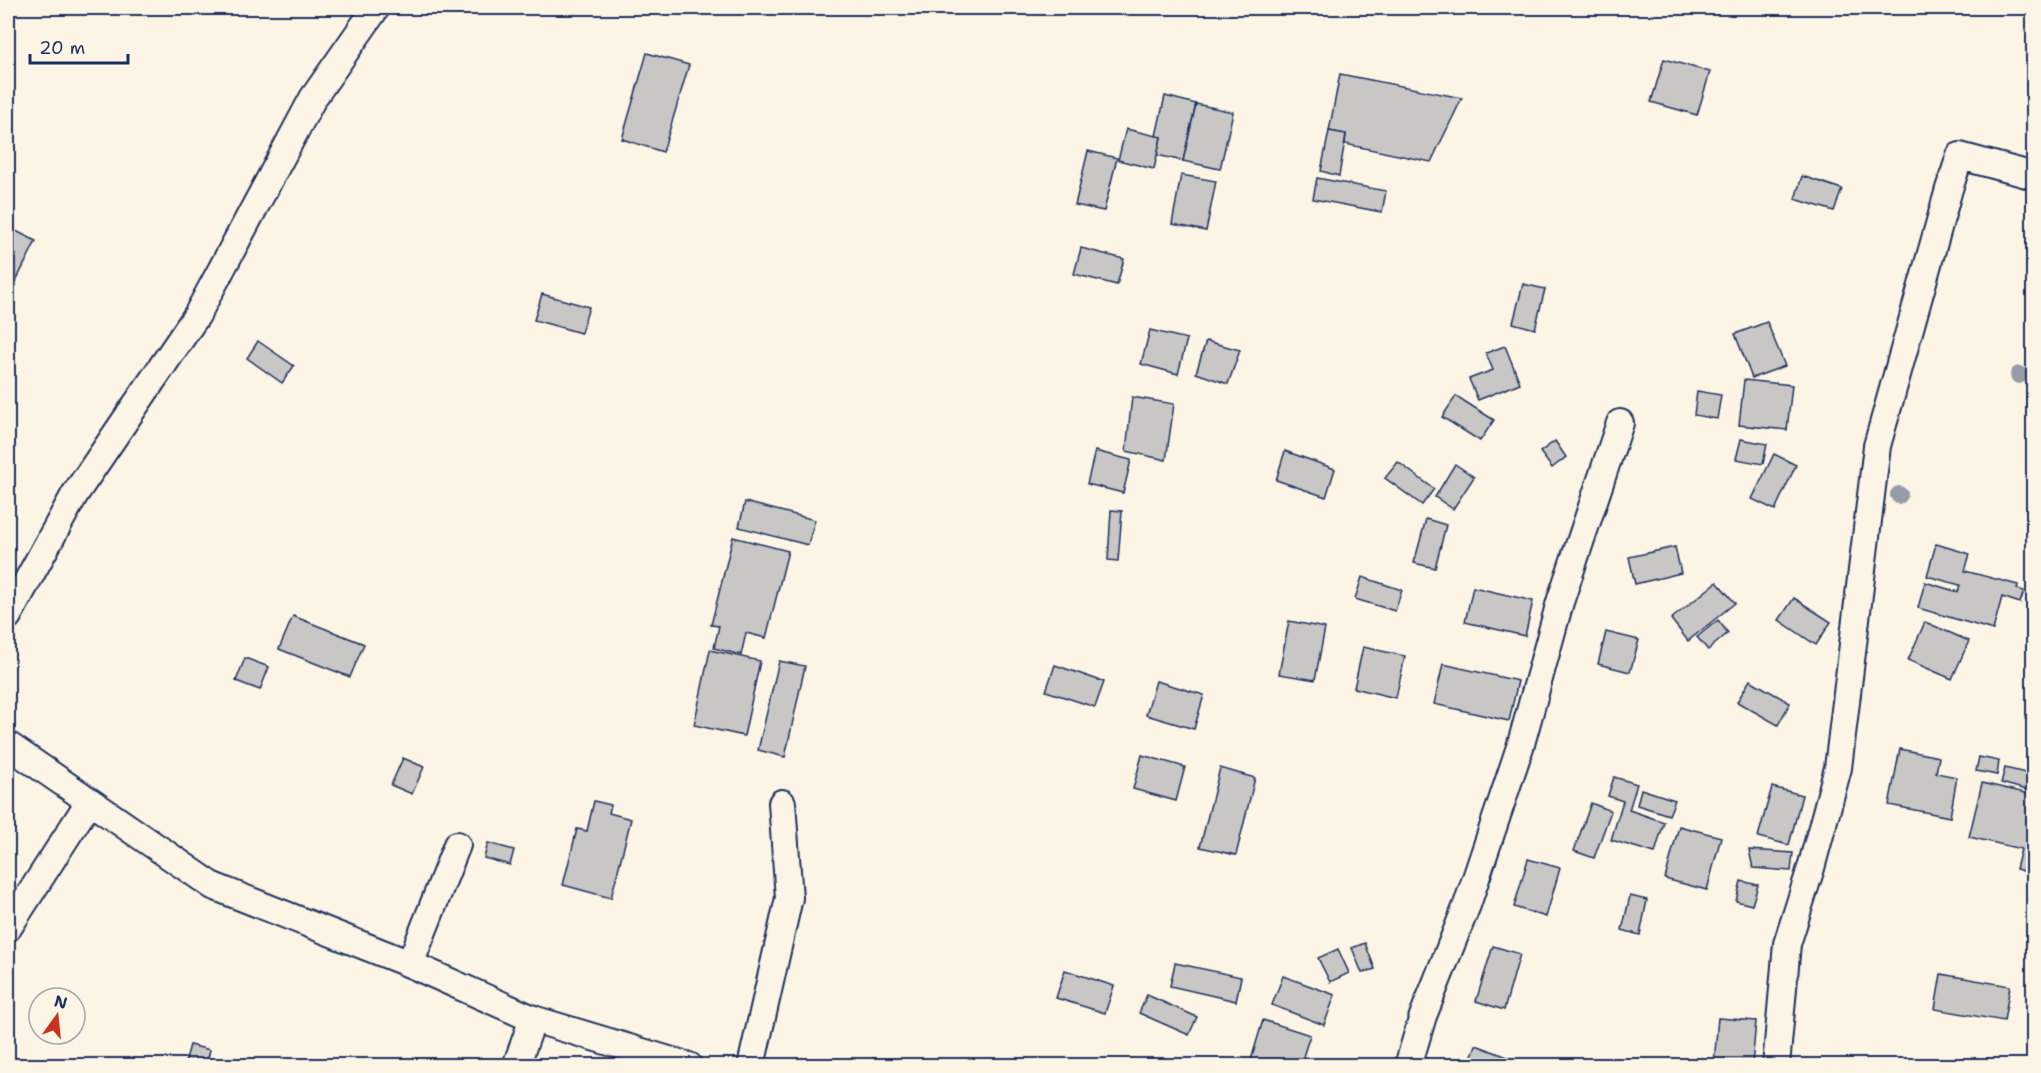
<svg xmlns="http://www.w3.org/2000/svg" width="2041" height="1073" viewBox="0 0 2041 1073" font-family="'Shantell Sans',sans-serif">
<rect width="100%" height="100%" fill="#fcf5e5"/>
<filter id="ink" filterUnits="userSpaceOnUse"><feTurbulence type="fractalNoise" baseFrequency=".0167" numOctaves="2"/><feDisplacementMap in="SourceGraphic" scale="12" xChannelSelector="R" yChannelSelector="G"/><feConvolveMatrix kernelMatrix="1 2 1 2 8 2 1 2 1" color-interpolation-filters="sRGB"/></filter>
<g filter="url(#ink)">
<g fill="#c8c7c6" stroke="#1b2f5e" stroke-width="1.5">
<polygon points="647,53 689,65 663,152 622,139"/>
<polygon points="1664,59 1710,72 1697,115 1651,102"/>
<polygon points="1340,74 1462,98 1431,162 1345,144 1346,134 1329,131"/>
<polygon points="1165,96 1196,104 1183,161 1157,155 1161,137 1156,136"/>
<polygon points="1196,104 1233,112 1220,169 1183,161"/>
<polygon points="1126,129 1161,137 1154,169 1118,160"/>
<polygon points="1329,131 1346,134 1339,176 1321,171"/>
<polygon points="1088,151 1117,158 1104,211 1075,205"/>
<polygon points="1181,175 1216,181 1206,231 1172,224"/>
<polygon points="1802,176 1842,189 1834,211 1795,199"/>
<polygon points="1317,178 1386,191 1382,212 1313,199"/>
<polygon points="8,227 36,241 13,287 8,284"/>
<polygon points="1081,248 1124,259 1117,285 1074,274"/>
<polygon points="1523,284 1545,289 1535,329 1513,323"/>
<polygon points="542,294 589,307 581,333 534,320"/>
<polygon points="1767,322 1785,366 1752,378 1735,334"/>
<polygon points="1150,330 1187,339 1178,374 1141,364"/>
<polygon points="258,341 294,366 282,383 247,358"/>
<polygon points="1206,341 1240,350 1228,384 1196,373"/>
<polygon points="1505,346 1520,383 1478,400 1469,379 1493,370 1486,353"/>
<polygon points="1744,380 1792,385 1787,430 1739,425"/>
<polygon points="1697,391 1721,395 1717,419 1694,415"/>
<polygon points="1456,396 1494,420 1480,441 1442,417"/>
<polygon points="1132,397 1174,404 1166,460 1126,451"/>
<polygon points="1741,439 1767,444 1763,464 1736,459"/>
<polygon points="1555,441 1566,457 1552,468 1540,452"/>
<polygon points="1095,451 1131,460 1123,493 1087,484"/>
<polygon points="1285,451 1335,469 1326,497 1276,480"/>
<polygon points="1774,454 1796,465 1775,510 1752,499"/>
<polygon points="1398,462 1434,489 1422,505 1385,478"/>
<polygon points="1455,464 1474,477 1453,509 1435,497"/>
<polygon points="745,502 815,520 808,545 739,527"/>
<polygon points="1111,510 1122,511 1118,561 1108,560"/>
<polygon points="1426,519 1446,525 1435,568 1414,563"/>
<polygon points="733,537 788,551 766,638 746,633 741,655 714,648 719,626 711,625"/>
<polygon points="1936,544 1970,554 1965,571 2018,585 2017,589 2024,591 2020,603 2002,597 1993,630 1918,608 1925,582 1958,592 1960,585 1927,576"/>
<polygon points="1675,547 1681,573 1635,584 1629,557"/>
<polygon points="1362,577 1402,590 1395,611 1355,599"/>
<polygon points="1717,582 1735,603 1688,641 1671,619"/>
<polygon points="1473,587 1533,601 1525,636 1465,622"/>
<polygon points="1794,598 1831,622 1816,645 1779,620"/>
<polygon points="293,616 364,644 350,677 279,649"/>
<polygon points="1718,620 1728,633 1708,650 1697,637"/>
<polygon points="1289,621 1325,628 1315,680 1279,674"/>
<polygon points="1925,622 1969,641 1952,679 1908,660"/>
<polygon points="1606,632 1639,640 1630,672 1598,664"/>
<polygon points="1363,647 1405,656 1396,698 1354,688"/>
<polygon points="710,650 760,661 744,736 694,725"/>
<polygon points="245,658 269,667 260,690 236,681"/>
<polygon points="779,661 805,666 785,757 758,750"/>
<polygon points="1443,664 1518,681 1509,721 1434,704"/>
<polygon points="1055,665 1104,682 1095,707 1046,691"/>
<polygon points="1750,680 1790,703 1778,725 1737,702"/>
<polygon points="1156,681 1204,695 1194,729 1146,715"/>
<polygon points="1900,749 1939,757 1936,773 1957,777 1950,817 1889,805"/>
<polygon points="1142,755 1185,767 1176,801 1133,789"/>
<polygon points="1979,757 1999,761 1997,775 1976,771"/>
<polygon points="403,758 424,767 412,794 391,785"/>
<polygon points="1220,768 1255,778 1236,855 1200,847"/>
<polygon points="2005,768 2034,775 2034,792 2001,783"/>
<polygon points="1614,777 1637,784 1629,810 1664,822 1655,853 1611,840 1623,801 1608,796"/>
<polygon points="1982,783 2034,795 2034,874 2016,869 2021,849 1969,837"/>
<polygon points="1772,787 1802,795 1789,845 1758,837"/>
<polygon points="1641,789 1675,800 1669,815 1637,805"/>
<polygon points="594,801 611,805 609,813 631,819 611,898 563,885 577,829 587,831"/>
<polygon points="1591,803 1611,811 1594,858 1574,851"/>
<polygon points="1679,826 1721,837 1707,890 1665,879"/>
<polygon points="488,843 514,850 510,865 484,858"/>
<polygon points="1749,850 1793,853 1791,871 1753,868"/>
<polygon points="1528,859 1560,868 1546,917 1514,907"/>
<polygon points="1741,881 1758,885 1752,905 1736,901"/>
<polygon points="1630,896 1647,900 1640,935 1622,930"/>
<polygon points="1365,943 1375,969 1362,973 1352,948"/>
<polygon points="1493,946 1520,954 1504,1010 1476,1001"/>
<polygon points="1338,949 1349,973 1330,982 1318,958"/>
<polygon points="1175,963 1241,977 1236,1001 1170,986"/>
<polygon points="1065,970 1114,986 1105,1013 1056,998"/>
<polygon points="1941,974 2010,986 2004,1021 1935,1009"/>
<polygon points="1283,976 1335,995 1324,1025 1272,1005"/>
<polygon points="1147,995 1197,1017 1189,1035 1139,1013"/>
<polygon points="1718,1018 1756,1021 1752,1066 1714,1063"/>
<polygon points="1263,1020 1310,1035 1300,1066 1269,1066 1251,1060"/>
<polygon points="190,1045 210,1050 206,1066 184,1066"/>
<polygon points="1476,1045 1518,1061 1516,1066 1468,1066"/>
<polygon points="873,1058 898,1066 871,1066"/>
</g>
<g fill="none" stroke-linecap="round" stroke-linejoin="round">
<g stroke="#1b2f5e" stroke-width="30">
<g id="street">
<polyline points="8,616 75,494 197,315 313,98 376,8"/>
<polyline points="8,745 213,886 410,964 533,1019 689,1066"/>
<polyline points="8,928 89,802"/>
<polyline points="410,964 457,845"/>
<polyline points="516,1066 533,1019"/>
<polyline points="751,1066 789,898 782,803"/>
<polyline points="1408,1066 1423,1016 1467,905 1521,744 1560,602 1620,423"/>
<polyline points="1776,1066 1787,944 1811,868 1838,768 1877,446 1949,189 1960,156 2034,176"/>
</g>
</g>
<use href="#street" stroke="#fcf5e5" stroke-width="26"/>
</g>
<g fill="#969ba8">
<circle cx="2019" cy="375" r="9"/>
<circle cx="1899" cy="495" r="9"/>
</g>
</g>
<rect width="2041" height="1073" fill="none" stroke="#fcf5e5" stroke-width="30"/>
<rect x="15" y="15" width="2011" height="1043" fill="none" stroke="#1b2f5e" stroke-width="2" filter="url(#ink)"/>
<g transform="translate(57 1016) rotate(15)"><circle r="28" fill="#fcf5e5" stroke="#a2a6af" stroke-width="1.5"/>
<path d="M0-4.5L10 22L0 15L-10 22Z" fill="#c8321e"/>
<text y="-9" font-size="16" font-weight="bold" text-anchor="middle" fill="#1b2f5e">N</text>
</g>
<path d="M30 54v9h98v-9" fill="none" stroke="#1b2f5e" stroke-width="3"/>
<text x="39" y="54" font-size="18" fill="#1b2f5e" stroke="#fcf5e5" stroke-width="4.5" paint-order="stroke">20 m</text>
</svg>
